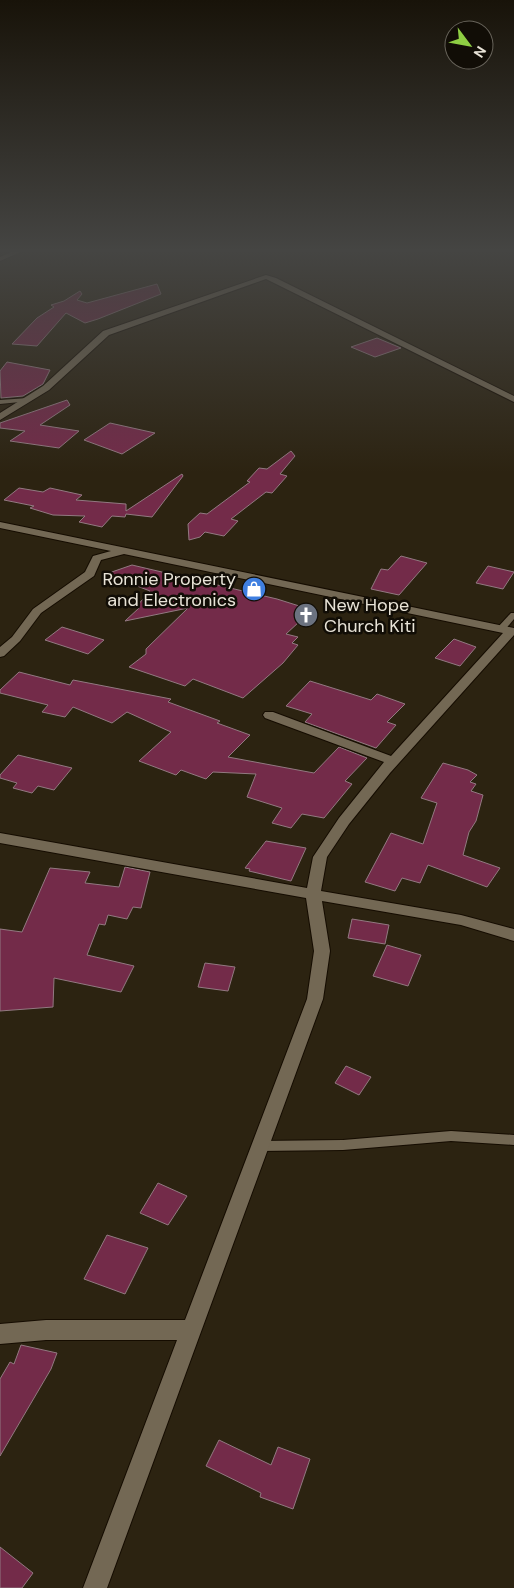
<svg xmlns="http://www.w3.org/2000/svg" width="514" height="1588" viewBox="0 0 514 1588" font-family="'DM Sans',sans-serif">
<rect width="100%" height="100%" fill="#2c2311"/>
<g fill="#732b49" stroke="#927981">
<polygon points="157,284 161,294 98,319 85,323 66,313 37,346 12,344 37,318 54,307 51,305 64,301 80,291 82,294 77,300 87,303"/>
<polygon points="377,338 401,348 375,357 351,347"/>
<polygon points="7,362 50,370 43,384 23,396 1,398 0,371"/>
<polygon points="67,400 70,405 40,425 79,431 59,448 10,441 25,431 0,428 0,423"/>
<polygon points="110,423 155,433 122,454 84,440"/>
<polygon points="291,451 295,456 280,474 287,476 272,493 266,492 231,519 238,521 224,536 205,532 200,537 189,540 188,524 200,513 207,514 250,482 247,481 259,468 267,469"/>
<polygon points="182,474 183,476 152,517 126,514 125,517 112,516 102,527 79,522 85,516 53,515 30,508 34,506 4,500 19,488 43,492 50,488 82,495 76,500 126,504 126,511"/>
<polygon points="401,556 427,563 399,595 371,589 381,569 388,570"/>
<polygon points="132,565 277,599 312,610 286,634 298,637 292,643 298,645 283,663 243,698 193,679 185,686 129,667 146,654 146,649 188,608 125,621 139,608 136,607 150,591 106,574"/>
<polygon points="488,566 514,572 503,589 476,583"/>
<polygon points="62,627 104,640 88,654 45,640"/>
<polygon points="454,639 476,647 460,666 435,658"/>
<polygon points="19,672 70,685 73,680 171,699 168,702 220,721 217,723 250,735 228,757 314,773 339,747 367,758 345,781 352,784 324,818 302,814 291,828 272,823 282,808 247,797 256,774 213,772 206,779 181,770 176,775 139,761 171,732 127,712 112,723 73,707 65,717 42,712 48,705 0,693 0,690"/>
<polygon points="310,681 371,700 377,694 405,704 387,722 396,725 376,748 305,722 312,714 286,706"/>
<polygon points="18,755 72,768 54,790 38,786 32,793 13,788 17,783 0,778 0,775"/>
<polygon points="443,763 468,770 477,775 470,782 476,784 471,791 483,795 476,821 469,832 463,855 500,868 487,887 428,865 420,883 402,878 395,891 365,882 391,833 423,844 437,803 421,798"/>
<polygon points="266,841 306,848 291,881 249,871 250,869 245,868"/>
<polygon points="125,867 150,872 141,908 133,907 127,919 108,915 105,925 99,924 87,955 134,966 121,992 54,978 53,1007 0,1011 0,929 22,932 50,868 90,872 85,883 119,887"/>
<polygon points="352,919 389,925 385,944 348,938"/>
<polygon points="387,945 421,955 408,986 373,976"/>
<polygon points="205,963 235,967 228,991 198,987"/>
<polygon points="346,1066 371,1077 359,1095 335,1083"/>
<polygon points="158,1183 187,1196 168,1225 140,1213"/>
<polygon points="107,1235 148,1248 125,1294 84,1279"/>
<polygon points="21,1345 57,1353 51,1369 0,1456 0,1379 10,1362 14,1364"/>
<polygon points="219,1440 271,1465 278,1447 310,1459 293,1509 260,1497 261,1493 206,1466"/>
<polygon points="0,1547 33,1573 22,1588 0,1588"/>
</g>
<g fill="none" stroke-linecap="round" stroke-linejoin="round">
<g stroke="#150c00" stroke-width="2">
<g id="service">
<polygon points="28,398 30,399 30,401 0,404 0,400"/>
<polygon points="511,613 514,613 514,619 504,631 498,631 498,627"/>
<polygon points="451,1131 514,1135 514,1145 451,1141 343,1150 260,1151 256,1149 254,1146 256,1143 260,1141 343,1140"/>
</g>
</g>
<g stroke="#150c00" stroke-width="2">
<g id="minor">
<polygon points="14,251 23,251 0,261 0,257"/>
<polygon points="266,275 276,278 514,396 514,402 266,279 109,335 49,390 0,420 0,413 43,386 103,331"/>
<polygon points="0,522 514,628 514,635 390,773 349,824 327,857 321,891 461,915 514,929 514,941 461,925 322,901 330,951 323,999 107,1588 83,1588 177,1340 46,1340 0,1344 0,1324 46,1320 185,1320 307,999 314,951 306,898 0,843 0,833 307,888 313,857 339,818 384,762 265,718 263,715 265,712 273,712 391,756 503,633 124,554 101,560 94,576 41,613 20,641 4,656 0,657 0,647 12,637 33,609 85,572 93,556 111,551 0,528"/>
</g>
</g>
<use href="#service" fill="#736854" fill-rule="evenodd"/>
<use href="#minor" fill="#736854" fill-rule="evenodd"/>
</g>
<linearGradient id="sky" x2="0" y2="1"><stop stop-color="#181309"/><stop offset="0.53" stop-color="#454543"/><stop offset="1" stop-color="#454543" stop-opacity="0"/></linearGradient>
<rect width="514" height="473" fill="url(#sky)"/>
<defs>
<g id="shop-disc" transform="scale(1.25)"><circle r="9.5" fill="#3f7fe0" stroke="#110d06"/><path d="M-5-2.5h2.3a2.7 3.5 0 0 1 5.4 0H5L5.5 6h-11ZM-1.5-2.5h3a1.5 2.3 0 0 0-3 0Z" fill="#fff"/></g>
<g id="church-disc" transform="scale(1.25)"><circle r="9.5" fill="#6b7280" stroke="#110d06"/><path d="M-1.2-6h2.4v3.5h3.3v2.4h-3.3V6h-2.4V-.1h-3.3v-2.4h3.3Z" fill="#fff"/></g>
</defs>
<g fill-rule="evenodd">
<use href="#shop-disc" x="254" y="589"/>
<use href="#church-disc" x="306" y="615"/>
</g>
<g text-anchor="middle" stroke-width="5" stroke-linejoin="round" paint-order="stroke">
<g font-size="18" fill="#e8e3d7" stroke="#110d06" text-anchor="end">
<text x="236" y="585">Ronnie Property<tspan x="236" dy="21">and Electronics</tspan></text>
<text x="324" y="611" text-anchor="start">New Hope<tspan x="324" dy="21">Church Kiti</tspan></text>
</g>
</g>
<g transform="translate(469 45) rotate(122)"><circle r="24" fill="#110d06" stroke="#67635a"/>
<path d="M0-4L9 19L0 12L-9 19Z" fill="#8ece43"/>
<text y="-8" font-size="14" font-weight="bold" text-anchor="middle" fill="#e8e3d7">N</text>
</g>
</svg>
